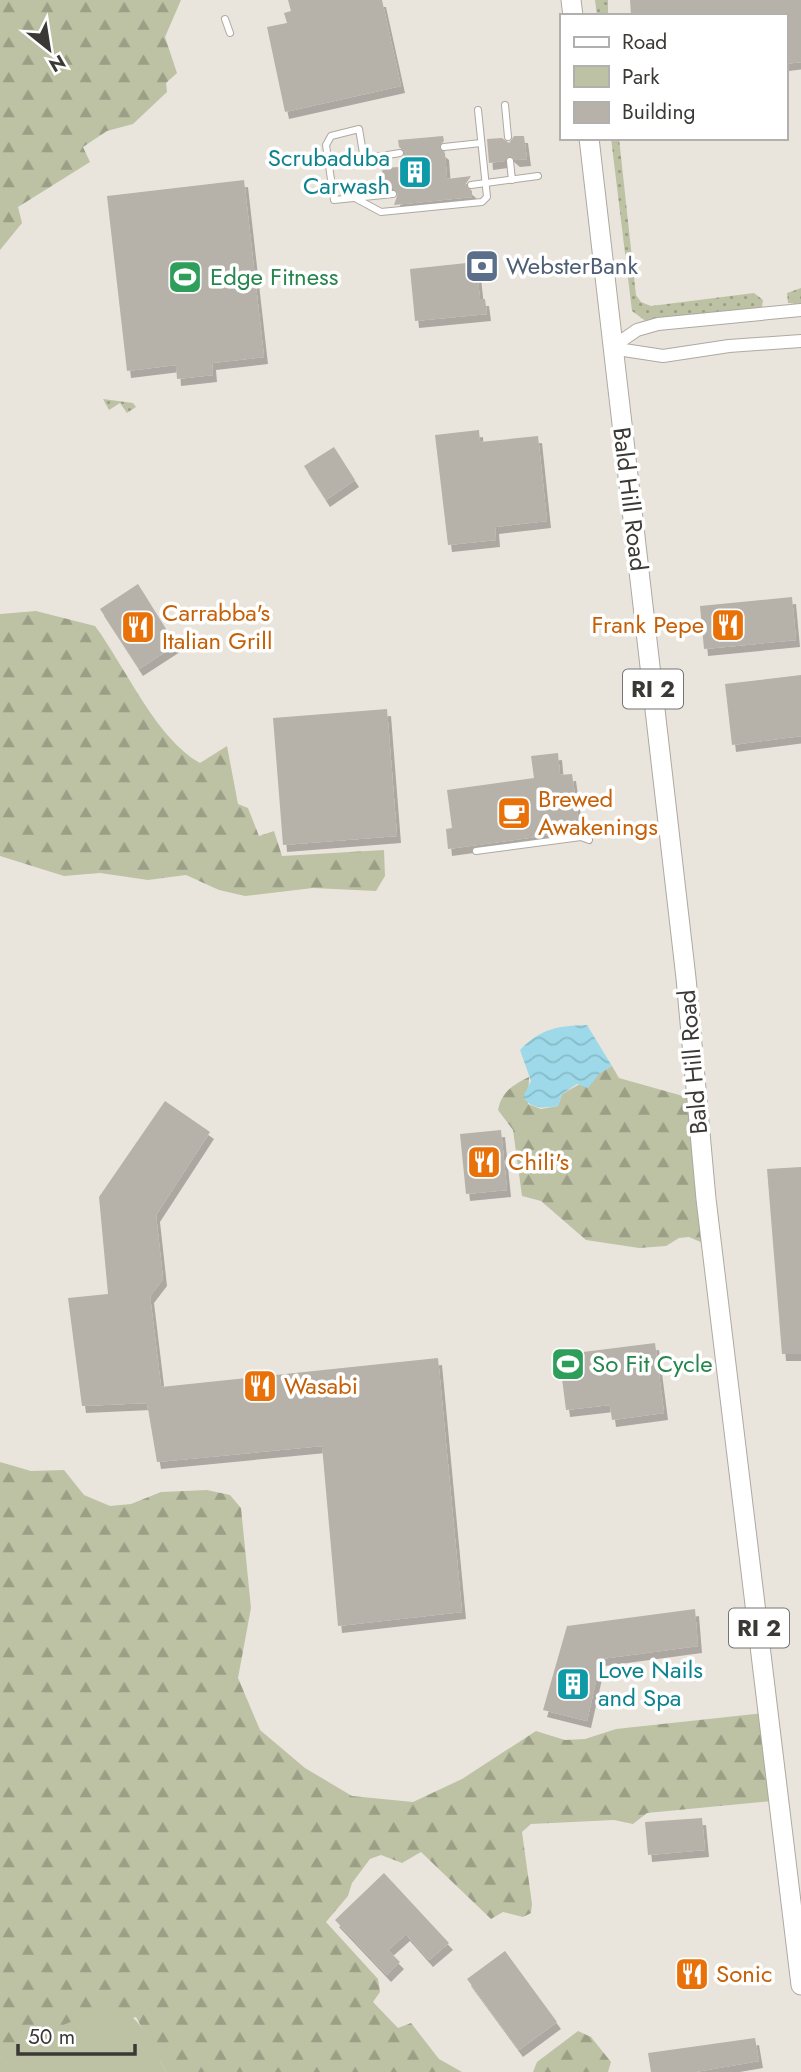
<svg xmlns="http://www.w3.org/2000/svg" width="801" height="2072" viewBox="0 0 801 2072" font-family="Jost,sans-serif">
<defs>
<pattern id="grass-dots" width="8" height="8" patternUnits="userSpaceOnUse" patternTransform="scale(1.75)"><rect width="8" height="8" fill="#bdc2a4"/><path d="M2 2h.1M6 6h.1" fill="none" stroke="#9b9f86" stroke-width="1.8" stroke-linecap="round"/></pattern>
<pattern id="forest-firs" width="22" height="20" patternUnits="userSpaceOnUse" patternTransform="scale(1.75)"><rect width="22" height="20" fill="#bdc2a4"/><path d="M5 1l3.5 6h-7zM16 11l3.5 6h-7z" fill="#9b9f86"/></pattern>
<pattern id="water-waves" width="16" height="10" patternUnits="userSpaceOnUse" patternTransform="scale(1.75)"><rect width="16" height="10" fill="#9dd9e9"/><path d="M0 5q4-4 8 0t8 0" fill="none" stroke="#88bbc8"/></pattern>
<filter id="shadow"><feDropShadow dx="4" dy="7" stdDeviation="0" flood-color="#0004"/></filter>
</defs>
<rect width="100%" height="100%" fill="#eae5dc"/>
<g fill="url(#grass-dots)">
<polygon points="595,0 608,0 608,16 597,16"/>
<polygon points="611,138 619,138 636,295 641,302 651,306 754,293 763,300 762,307 647,322 632,311"/>
<polygon points="801,288 801,304 788,303 787,293"/>
<polygon points="103,399 133,403 136,407 127,413 120,403 109,410"/>
</g>
<g fill="url(#forest-firs)">
<polygon points="0,0 181,0 165,37 177,73 166,83 167,92 133,124 107,131 83,147 90,162 18,207 22,223 0,250"/>
<path d="M 36,611 L 95,626 C 125,666 156,739 200,763 L 227,746 L 238,804 L 248,808 L 259,836 L 274,831 L 282,856 L 384,850 L 385,876 L 376,891 L 313,888 L 245,896 L 219,890 L 186,875 L 148,880 L 100,873 L 64,876 L 0,856 L 0,614 Z"/>
<path d="M 612,1066 L 619,1078 L 697,1100 L 712,1247 L 689,1237 L 679,1238 L 666,1246 L 639,1248 L 586,1240 L 541,1201 L 522,1196 L 513,1130 L 498,1110 C 502,1091 513,1085 529,1077 L 528,1104 L 541,1109 L 558,1106 L 562,1094 Z"/>
<polygon points="0,1462 31,1471 64,1470 84,1495 110,1506 131,1504 161,1492 207,1490 230,1495 241,1508 251,1608 238,1678 260,1730 305,1768 352,1796 413,1802 462,1779 536,1731 565,1740 585,1739 616,1729 773,1712 783,1800 647,1813 633,1824 614,1820 531,1824 522,1832 532,1904 531,1913 523,1917 503,1912 491,1919 421,1852 402,1863 381,1855 370,1859 352,1883 348,1896 326,1922 378,1979 380,1992 373,2002 398,2028 411,2023 439,2059 462,2072 166,2072 136,2017 0,2057"/>
<polygon points="578,2031 591,2037 611,2062 608,2072 533,2072 537,2062"/>
</g>
<path fill="#bdc2a4" d="M 109,2006 C 142,2012 151,2045 166,2072 L 0,2072 L 0,2057 L 56,2028 Z"/>
<path fill="url(#water-waves)" d="M 587,1025 L 612,1066 L 600,1073 L 588,1088 L 577,1084 L 562,1094 L 558,1106 C 544,1108 532,1110 523,1097 L 531,1081 L 520,1050 C 541,1028 558,1026 587,1025 Z"/>
<g fill="#b6b1a9" filter="url(#shadow)">
<polygon points="288,0 382,0 401,86 285,112 267,27 287,23 284,13 291,11"/>
<polygon points="630,0 801,0 801,62 785,64 785,16 631,16"/>
<polygon points="443,136 444,141 438,147 445,153 447,179 471,176 465,185 472,191 472,197 394,205 398,193 392,187 384,188 382,168 400,167 400,159 406,153 399,147 398,140"/>
<polygon points="514,136 524,136 527,159 516,160 510,155 504,161 489,163 487,139 502,138 509,143"/>
<polygon points="244,180 264,357 212,363 213,375 177,379 176,365 127,371 107,196"/>
<polygon points="476,262 480,299 485,299 487,314 415,321 410,269"/>
<polygon points="479,430 480,442 538,436 547,521 495,527 496,540 448,545 435,435"/>
<polygon points="334,447 355,480 326,500 304,466"/>
<polygon points="138,584 176,645 139,669 100,609"/>
<polygon points="792,597 796,640 704,649 700,606"/>
<polygon points="801,675 801,736 732,745 725,684"/>
<polygon points="387,709 397,836 283,845 273,718"/>
<polygon points="558,753 560,775 572,774 580,831 448,849 446,829 452,828 447,790 534,778 531,756"/>
<polygon points="165,1101 210,1132 156,1215 163,1279 150,1296 161,1387 438,1358 462,1612 338,1626 322,1446 157,1462 147,1403 82,1406 68,1298 108,1294 99,1197"/>
<polygon points="501,1130 507,1190 466,1194 460,1134"/>
<polygon points="801,1167 801,1354 782,1354 767,1169"/>
<polygon points="655,1343 664,1413 612,1420 610,1405 566,1410 559,1355"/>
<polygon points="695,1609 698,1646 601,1659 587,1721 543,1710 567,1626"/>
<polygon points="702,1818 705,1850 648,1855 645,1822"/>
<polygon points="384,1873 449,1943 429,1960 406,1934 388,1950 400,1962 387,1975 335,1920"/>
<polygon points="505,1951 557,2022 519,2050 467,1979"/>
<polygon points="755,2038 759,2061 695,2072 651,2072 648,2053"/>
</g>
<g fill="none" stroke-linecap="round" stroke-linejoin="round">
<g stroke="#aea9a1" stroke-width="8">
<g id="service">
<polyline points="225,19 230,33"/>
<polyline points="505,105 508,137"/>
<polyline points="444,147 481,143"/>
<polyline points="364,159 359,129 331,136 326,145 334,200 393,194"/>
<polyline points="510,161 512,180"/>
<polyline points="338,163 400,153"/>
<polyline points="471,185 538,176"/>
<polyline points="355,198 381,212 482,202 487,197 478,110"/>
<polyline points="476,851 581,837 589,840"/>
</g>
</g>
<g stroke="#aea9a1" stroke-width="14">
<g id="minor">
<polyline points="611,348 637,330 658,324 801,310"/>
<polyline points="611,348 663,356 729,346 801,341"/>
</g>
</g>
<g stroke="#aea9a1" stroke-width="21">
<g id="primary">
<polyline points="571,0 573,16"/>
<polyline points="589,138 686,978 706,1199 801,1985"/>
</g>
</g>
<use href="#service" stroke="#fff" stroke-width="6"/>
<use href="#minor" stroke="#fff" stroke-width="12"/>
<use href="#primary" stroke="#fff" stroke-width="19"/>
</g>
<defs>
<g id="building-square" transform="scale(1.75)"><rect x="-9" y="-9" width="18" height="18" rx="4" fill="#0f9aa8" stroke="#fff"/><path d="M-4-6H4V6H1V3H-1V6H-4ZM-2.5-4.3h1.7v1.8h-1.7ZM.8-4.3h1.7v1.8H.8ZM-2.5-1h1.7V.8h-1.7ZM.8-1h1.7V.8H.8Z" fill="#fff"/></g>
<g id="bank-square" transform="scale(1.75)"><rect x="-9" y="-9" width="18" height="18" rx="4" fill="#5c6f8a" stroke="#fff"/><path d="M-6-4H6V4H-6ZM0-2.3a2.3 2.3 0 1 0 0 4.6a2.3 2.3 0 1 0 0-4.6Z" fill="#fff"/></g>
<g id="stadium-square" transform="scale(1.75)"><rect x="-9" y="-9" width="18" height="18" rx="4" fill="#2e9e5b" stroke="#fff"/><path d="M0-5a6.5 5 0 1 0 0 10a6.5 5 0 1 0 0-10ZM-3.5-1.8h7v3.6h-7Z" fill="#fff"/></g>
<g id="restaurant-square" transform="scale(1.75)"><rect x="-9" y="-9" width="18" height="18" rx="4" fill="#e8710a" stroke="#fff"/><path d="M-5-6h1v4h1v-4h1v4h1v-4h1v5L-1.5 .5V6h-2V.5L-5-1ZM5-6V6H3V1.5H1.5Q1.5-4 5-6Z" fill="#fff"/></g>
<g id="cafe-square" transform="scale(1.75)"><rect x="-9" y="-9" width="18" height="18" rx="4" fill="#e8710a" stroke="#fff"/><path d="M-5.5-4.5H6V0H3Q3 3.5 0 3.5H-2.5Q-5.5 3.5-5.5 0ZM3-3.2v2h1.7v-2ZM-6 4.5H4V6H-6Z" fill="#fff"/></g>
</defs>
<g fill-rule="evenodd">
<use href="#building-square" x="415" y="172"/>
<use href="#bank-square" x="482" y="266"/>
<use href="#stadium-square" x="185" y="277"/>
<use href="#restaurant-square" x="728" y="625"/>
<use href="#restaurant-square" x="138" y="627"/>
<use href="#cafe-square" x="514" y="813"/>
<use href="#restaurant-square" x="484" y="1162"/>
<use href="#stadium-square" x="568" y="1364"/>
<use href="#restaurant-square" x="260" y="1386"/>
<use href="#building-square" x="573" y="1684"/>
<use href="#restaurant-square" x="692" y="1974"/>
</g>
<g text-anchor="middle" stroke-width="7" stroke-linejoin="round" paint-order="stroke">
<g fill="#fff" stroke="#767472" stroke-width="2">
<rect x="623" y="669.5" width="60" height="39" rx="5"/>
<rect x="729" y="1608.5" width="60" height="39" rx="5"/>
</g>
<g font-size="23" font-weight="bold" fill="#3b3935">
<text x="653" y="697">RI 2</text>
<text x="759" y="1636">RI 2</text>
</g>
<g font-size="24" fill="#0d838f" stroke="#fff" text-anchor="end">
<text x="390" y="166">Scrubaduba<tspan x="390" dy="28">Carwash</tspan></text>
<text x="598" y="1678" text-anchor="start">Love Nails<tspan x="598" dy="28">and Spa</tspan></text>
</g>
<g font-size="24" fill="#4e5e75" stroke="#fff" text-anchor="start">
<text x="506" y="274">WebsterBank</text>
</g>
<g font-size="24" fill="#27864d" stroke="#fff" text-anchor="start">
<text x="210" y="285">Edge Fitness</text>
<text x="592" y="1372">So Fit Cycle</text>
</g>
<g font-size="24" fill="#3b3935" stroke="#fff">
<text transform="translate(630 499) rotate(83)" y="8">Bald Hill Road</text>
<text transform="translate(693 1062) rotate(-95)" y="8">Bald Hill Road</text>
</g>
<g font-size="24" fill="#c56008" stroke="#fff" text-anchor="start">
<text x="162" y="621">Carrabba's<tspan x="162" dy="28">Italian Grill</tspan></text>
<text x="704" y="633" text-anchor="end">Frank Pepe</text>
<text x="538" y="807">Brewed<tspan x="538" dy="28">Awakenings</tspan></text>
<text x="508" y="1170">Chili's</text>
<text x="284" y="1394">Wasabi</text>
<text x="716" y="1982">Sonic</text>
</g>
</g>
<rect x="560" y="14" width="228" height="126" fill="#ffffff" stroke="#b1b0ae" stroke-width="2"/>
<rect x="574" y="37" width="35" height="10" fill="#ffffff" stroke="#b1b0ae" stroke-width="2"/>
<text x="622" y="49" font-size="21" fill="#3b3935">Road</text>
<rect x="574" y="66" width="35" height="21" fill="#bdc2a4" stroke="#b1b0ae" stroke-width="2"/>
<text x="622" y="84" font-size="21" fill="#3b3935">Park</text>
<rect x="574" y="102" width="35" height="21" fill="#b6b1a9" stroke="#b1b0ae" stroke-width="2"/>
<text x="622" y="119" font-size="21" fill="#3b3935">Building</text>
<g transform="translate(49 49) rotate(150)" stroke="#ffffff" stroke-width="5" paint-order="stroke">
<path d="M0-5L12 26L0 18L-12 26Z" fill="#3b3935"/>
<text y="-10" font-size="19" font-weight="bold" text-anchor="middle" fill="#3b3935">N</text>
</g>
<path d="M18 2044v10h117v-10" fill="none" stroke="#3b3935" stroke-width="3.5"/>
<text x="28" y="2044" font-size="21" fill="#3b3935" stroke="#ffffff" stroke-width="5" paint-order="stroke">50 m</text>
</svg>
